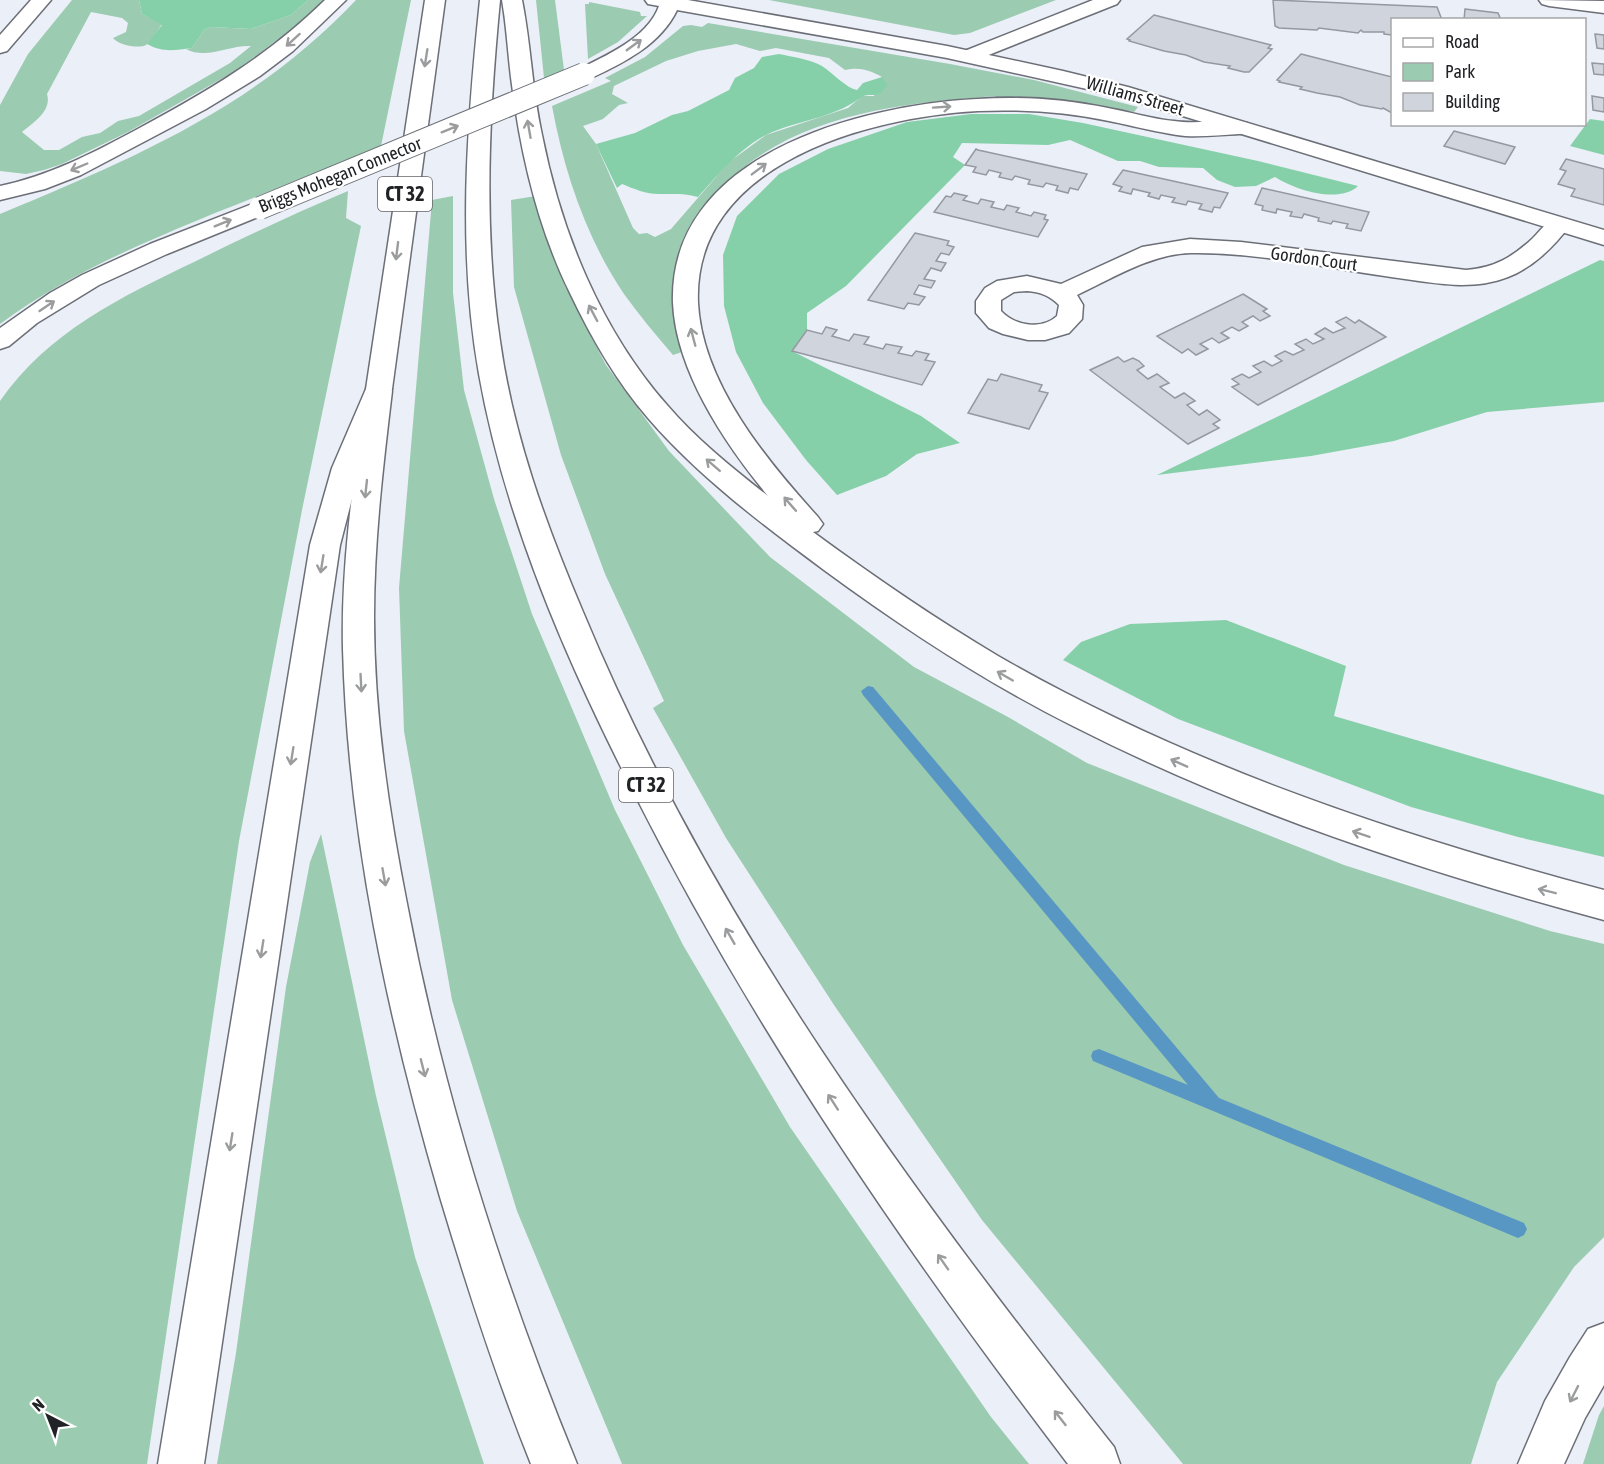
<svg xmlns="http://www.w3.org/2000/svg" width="1604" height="1464" viewBox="0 0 1604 1464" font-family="'Asap Condensed',sans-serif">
<rect width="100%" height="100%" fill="#ebeff8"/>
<g fill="#9bcbb0" fill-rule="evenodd">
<path d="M 72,0 L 139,0 L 142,14 L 162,24 C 157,31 152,41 146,45 C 139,49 118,45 113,38 L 126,32 L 128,23 L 122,18 L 91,12 L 47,94 C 52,111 34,122 22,132 L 44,150 L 59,150 L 82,137 L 100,133 L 118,121 L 139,116 L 230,63 L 251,46 C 228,45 207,60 186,49 L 192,48 L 204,30 L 211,27 L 251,29 L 291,15 L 308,0 L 325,0 L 297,25 L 237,70 L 128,132 L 62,164 L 44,170 L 26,174 L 0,171 L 0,105 L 28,54 Z"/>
<path d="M 356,0 L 411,0 L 381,146 C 326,168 271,191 215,213 C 136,246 70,273 0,324 L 0,214 C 134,158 254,108 356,0 Z"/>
<polygon points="536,0 555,0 564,70 544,78"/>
<polygon points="769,0 1056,0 970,33 954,35"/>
<polygon points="589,2 640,12 641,16 647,16 618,42 588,59 585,4 589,4"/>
<path d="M 708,23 L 950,64 L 1034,80 L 1138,107 L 1134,112 L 1086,104 L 997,99 L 995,96 C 902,103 794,114 724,185 C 711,199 699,210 693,228 C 689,239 690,253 689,264 C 688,293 686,322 685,351 L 673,355 C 656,335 639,315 624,294 C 586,238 564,171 552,106 L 611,81 L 605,78 L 645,57 L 683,26 L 691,25 L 702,27 ZM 736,44 L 760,51 L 776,48 L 829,58 L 845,70 C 860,67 869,70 882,77 L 874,96 L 862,96 L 848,108 L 766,135 L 729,162 L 671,229 L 655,237 L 647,233 L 639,234 L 633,228 L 596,144 L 583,126 L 603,119 L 619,105 L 628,103 L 612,94 L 614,86 L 666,61 L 698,51 Z"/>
<path d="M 348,191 L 346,218 L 361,226 L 302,510 L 239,841 L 147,1464 L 0,1464 L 0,401 C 48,332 121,297 194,262 C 245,237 295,213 348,191 Z"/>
<polygon points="453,196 453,293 464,390 494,499 532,614 615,810 683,945 790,1127 991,1417 1029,1464 622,1464 517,1211 452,1000 404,731 399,588 432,200"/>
<polygon points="536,196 565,286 606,365 669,451 770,557 914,667 1008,717 1087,763 1344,865 1550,931 1604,944 1604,1237 1574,1267 1497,1382 1471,1464 1183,1464 982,1220 834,1005 726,838 653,708 664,701 605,574 561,455 514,287 511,200"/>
<polygon points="321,834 376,1096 415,1257 484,1464 217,1464 236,1353 286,987 310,862"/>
<polygon points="1604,1406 1604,1464 1583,1464 1599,1415"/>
</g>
<g fill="#86d0a9">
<path d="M 139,0 L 308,0 L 291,15 L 251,29 L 211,27 L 204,30 L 192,48 C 175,50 163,53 147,44 L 162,25 L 142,14 Z"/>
<path d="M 779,54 C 793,57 809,59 822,66 C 833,73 846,88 857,90 L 863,83 L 882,77 L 887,85 C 878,101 870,91 860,98 C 832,119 797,120 766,135 C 739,149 718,175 698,197 C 684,193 674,194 659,194 C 646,194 634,189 622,184 L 617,188 L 596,144 L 635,133 L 672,115 L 688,111 L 729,90 L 735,78 L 754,68 L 762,57 Z"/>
<path d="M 971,114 L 1029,114 L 1083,123 L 1258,161 L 1358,186 C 1339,204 1295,190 1275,177 L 1256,186 L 1235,187 L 1217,180 L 1203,168 L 1159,167 L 1140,161 L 1118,161 L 1070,140 L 1048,145 L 962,143 L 953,157 L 965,165 L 846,286 L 807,313 L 807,330 L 792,351 L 921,416 L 960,443 L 917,454 L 886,476 L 837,495 L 806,460 L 763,403 L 736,352 L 724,306 L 723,255 L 737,216 L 779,174 L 828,149 L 907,122 Z"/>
<polygon points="1590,119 1604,121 1604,155 1570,146"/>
<polygon points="1600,260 1604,261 1604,402 1487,412 1394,441 1311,456 1157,475"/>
<polygon points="1226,620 1346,666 1334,716 1604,795 1604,857 1518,837 1411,807 1178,719 1063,660 1081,642 1130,624"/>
</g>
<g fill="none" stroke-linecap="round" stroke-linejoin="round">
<polygon fill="#5897c4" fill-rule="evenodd" points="868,686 873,687 1219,1098 1524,1223 1527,1229 1524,1235 1518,1238 1093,1061 1091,1056 1093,1051 1099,1049 1188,1085 863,695 861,691"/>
</g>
<g fill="#d0d4dd" stroke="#9498a0" stroke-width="1.5">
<polygon points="1273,0 1437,7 1442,20 1392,20 1392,35 1384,34 1384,32 1363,32 1361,30 1358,33 1319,28 1317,30 1279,28 1275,26"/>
<polygon points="1465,9 1498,13 1501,20 1464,20"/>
<polygon points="1154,15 1271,45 1268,48 1272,49 1249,72 1244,72 1228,68 1230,66 1204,62 1186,55 1164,51 1129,41 1130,40 1127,39"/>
<polygon points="1595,34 1604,35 1604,49 1597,48"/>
<polygon points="1301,54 1392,77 1392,113 1383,108 1382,109 1360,105 1340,97 1317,93 1300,89 1302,87 1279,82 1280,81 1277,80"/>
<polygon points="1592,63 1604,64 1604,75 1594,74"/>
<polygon points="1592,96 1604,98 1604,112 1593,110"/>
<polygon points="1454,131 1515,147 1505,164 1444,146"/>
<polygon points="976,149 978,150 1087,174 1078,190 1070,188 1068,193 1056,190 1058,186 1046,183 1043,187 1028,184 1030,180 1015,176 1012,180 999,177 1001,173 989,170 986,175 973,172 976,167 965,165"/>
<polygon points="1566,159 1604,169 1604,205 1571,196 1575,189 1558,184 1566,171 1560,169"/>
<polygon points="1123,170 1182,183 1228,193 1220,208 1214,207 1212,212 1199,209 1202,204 1188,201 1186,205 1172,202 1175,198 1161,195 1159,199 1148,196 1150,193 1133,189 1131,194 1119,191 1122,187 1113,184"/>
<polygon points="1262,188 1369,212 1361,231 1346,228 1348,224 1333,221 1331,224 1318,221 1319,218 1304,214 1302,218 1290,216 1292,212 1277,209 1276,213 1262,210 1263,206 1255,204"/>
<polygon points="954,193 967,196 963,200 978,204 981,199 994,202 991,207 1004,210 1007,205 1019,208 1016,212 1031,216 1034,212 1046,215 1044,219 1048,220 1038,237 934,212 946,196 951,197"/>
<polygon points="915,233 949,241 947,245 954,247 949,255 941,253 936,261 946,263 941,271 931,268 924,279 935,281 931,288 919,285 914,294 925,297 919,305 908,303 904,309 868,300"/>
<polygon points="1243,294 1267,309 1263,311 1270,316 1260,321 1253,316 1242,322 1248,326 1239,331 1232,327 1221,333 1229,338 1219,343 1212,338 1200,344 1208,349 1196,355 1188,349 1182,353 1157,336"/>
<polygon points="1346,317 1355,323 1359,320 1386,337 1258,405 1232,387 1239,384 1232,379 1242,374 1249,378 1261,372 1253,366 1264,361 1272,366 1282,361 1275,356 1285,351 1293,355 1304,350 1295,344 1306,339 1313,344 1324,339 1315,334 1325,328 1333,333 1345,328 1336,322"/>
<polygon points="826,327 837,330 832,336 849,341 854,334 869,337 864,344 883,349 886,344 902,347 898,353 912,356 916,351 929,354 925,360 935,362 922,385 792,351 807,330 822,334"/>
<polygon points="1118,357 1124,362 1133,358 1139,361 1144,366 1137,370 1148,379 1157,374 1169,383 1160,387 1175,398 1184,393 1195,401 1187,405 1199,415 1207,410 1220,420 1213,424 1219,428 1188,444 1090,370"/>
<polygon points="1001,374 1042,385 1039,391 1048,393 1029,429 968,413 988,379 997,381"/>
</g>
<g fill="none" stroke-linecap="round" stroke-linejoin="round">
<g stroke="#6c6f77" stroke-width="3">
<g id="minor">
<polygon points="1093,0 1120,0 1117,4 976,60 962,60 959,56 962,52"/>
<polygon points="1539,0 1604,1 1604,13 1549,6 1542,4"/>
<path d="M 1558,218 L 1566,220 L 1570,225 C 1555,246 1532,268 1508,277 C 1470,292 1429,282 1391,277 C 1327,268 1255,252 1191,253 C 1151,254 1113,278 1077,295 L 1083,305 L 1082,319 L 1069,333 L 1045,340 L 1028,340 L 1003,334 L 989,328 L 976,313 L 976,301 L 985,288 L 997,281 L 1027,276 L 1061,284 L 1142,247 L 1190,239 L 1241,242 L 1466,270 C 1494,268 1513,257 1533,238 C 1541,230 1546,221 1558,218 ZM 1027,291 C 1040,292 1049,295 1059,305 L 1057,316 C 1042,330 1015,326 1001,311 L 1001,300 L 1014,292 Z"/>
</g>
</g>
<g stroke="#6c6f77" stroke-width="3">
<g id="secondary">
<polygon points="31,0 51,0 7,51 0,53 0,35"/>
<path d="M 645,0 L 688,0 L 947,46 L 1063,71 L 1128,87 L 1604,230 L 1604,245 L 1114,95 L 947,58 L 677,10 C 661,44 624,63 591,78 L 584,80 L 577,78 L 574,74 L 577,70 C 605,56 648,38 659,6 L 648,4 Z"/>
<polygon points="260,201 268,203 272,208 268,213 167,254 99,285 37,323 9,346 0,349 0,328 50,293 82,275 150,244"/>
</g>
</g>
<g stroke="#6c6f77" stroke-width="3">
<g id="primary">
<path d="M 480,0 L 500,0 C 489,114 483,227 500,341 C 513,435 546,525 583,612 C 710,918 910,1190 1114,1447 L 1120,1464 L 1068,1464 C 906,1252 755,1032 634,793 C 567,662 505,520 479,374 C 457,250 467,124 480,0 Z"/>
<path d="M 379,383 L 388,385 L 392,391 C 383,466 374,541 374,617 C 374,715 389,813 408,909 C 444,1098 504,1286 577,1464 L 531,1464 C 496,1377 467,1287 440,1197 C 388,1019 348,835 343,649 C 341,563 354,477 366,391 L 370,385 Z"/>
</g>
</g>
<g stroke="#6c6f77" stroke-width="3">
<g id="trunk">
<path d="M 325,0 L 346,0 L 293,51 L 260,76 L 206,109 L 81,175 L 45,189 L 0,200 L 0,186 C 48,176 91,154 134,131 C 205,93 267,57 325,0 Z"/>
<polygon points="425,0 445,0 392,389 388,395 379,397 370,395 366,389"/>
</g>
</g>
<g stroke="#6c6f77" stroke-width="3">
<g id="motorway">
<path d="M 502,0 L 522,0 C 531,45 532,90 542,135 C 561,232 601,330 667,405 C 696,439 732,468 768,496 C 726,445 676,372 673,303 C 668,155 860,105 977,99 C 1020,96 1065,99 1108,108 C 1130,112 1152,119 1174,121 C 1198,125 1224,118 1247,123 L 1250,128 L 1247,133 L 1239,134 C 1221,135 1203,137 1185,136 C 1159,133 1134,126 1109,121 C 1066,112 1022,109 978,111 C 868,117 692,164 698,303 C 702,383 767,461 818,517 L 823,524 L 818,531 L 813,532 C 873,576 934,618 998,656 C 1187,765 1393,834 1604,890 L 1604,920 C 1422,871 1242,812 1073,726 C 985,682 903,628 824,570 C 762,524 698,476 648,418 C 616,381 591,337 570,293 C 538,228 521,156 512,85 C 508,57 507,28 502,0 Z"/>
<polygon points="379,381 388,383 392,389 360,468 340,545 204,1464 158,1464 310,545 332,468 366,389 370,383"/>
<polygon points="1604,1323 1604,1385 1585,1418 1564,1464 1518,1464 1545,1401 1570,1357 1588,1329"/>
</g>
</g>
<use href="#minor" fill="#fff" fill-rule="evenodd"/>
<use href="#secondary" fill="#fff" fill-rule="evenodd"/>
<use href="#primary" fill="#fff" fill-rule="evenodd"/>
<use href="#trunk" fill="#fff" fill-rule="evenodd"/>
<use href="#motorway" fill="#fff" fill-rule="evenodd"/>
<g stroke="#6c6f77" stroke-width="24" stroke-linecap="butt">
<polyline id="secondary-bridge" points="260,208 584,74"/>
</g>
<use href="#secondary-bridge" stroke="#fff" stroke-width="22"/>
</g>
<defs><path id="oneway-shaft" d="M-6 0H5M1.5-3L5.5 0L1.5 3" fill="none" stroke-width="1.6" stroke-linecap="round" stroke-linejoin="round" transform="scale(1.5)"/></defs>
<g stroke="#9b9c9d">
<use href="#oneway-shaft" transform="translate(293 40) rotate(138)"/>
<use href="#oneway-shaft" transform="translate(634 45) rotate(-36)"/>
<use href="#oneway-shaft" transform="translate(426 58) rotate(99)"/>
<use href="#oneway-shaft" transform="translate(942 107) rotate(-4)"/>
<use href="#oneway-shaft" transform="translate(450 129) rotate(-22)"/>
<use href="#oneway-shaft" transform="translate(529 129) rotate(-100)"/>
<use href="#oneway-shaft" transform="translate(79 167) rotate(157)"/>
<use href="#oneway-shaft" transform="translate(759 169) rotate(-37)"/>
<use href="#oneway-shaft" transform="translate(223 223) rotate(-22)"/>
<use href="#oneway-shaft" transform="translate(397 251) rotate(97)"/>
<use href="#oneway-shaft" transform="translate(47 306) rotate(-34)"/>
<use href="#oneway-shaft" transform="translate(593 313) rotate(-118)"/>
<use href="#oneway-shaft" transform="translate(693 337) rotate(-105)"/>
<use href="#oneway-shaft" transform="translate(713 465) rotate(-139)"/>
<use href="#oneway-shaft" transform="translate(366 489) rotate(96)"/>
<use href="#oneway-shaft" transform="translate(790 504) rotate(-131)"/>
<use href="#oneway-shaft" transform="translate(322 564) rotate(99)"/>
<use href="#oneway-shaft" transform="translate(1005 676) rotate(-150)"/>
<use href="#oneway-shaft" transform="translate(361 683) rotate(87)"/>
<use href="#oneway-shaft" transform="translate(292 756) rotate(99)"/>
<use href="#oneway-shaft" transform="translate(1179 763) rotate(-156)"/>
<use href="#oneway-shaft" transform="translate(1361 834) rotate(-161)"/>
<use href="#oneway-shaft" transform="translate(384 877) rotate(80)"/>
<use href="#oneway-shaft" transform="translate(1547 891) rotate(-166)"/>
<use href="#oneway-shaft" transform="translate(730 936) rotate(-120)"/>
<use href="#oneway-shaft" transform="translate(262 949) rotate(99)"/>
<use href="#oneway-shaft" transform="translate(423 1068) rotate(76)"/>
<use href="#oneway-shaft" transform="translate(833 1102) rotate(-123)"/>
<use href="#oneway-shaft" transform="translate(231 1142) rotate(99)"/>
<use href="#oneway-shaft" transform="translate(943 1262) rotate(-125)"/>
<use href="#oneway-shaft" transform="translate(1574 1394) rotate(117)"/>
<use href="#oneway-shaft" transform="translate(1060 1418) rotate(-128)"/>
</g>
<g text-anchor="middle" stroke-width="4.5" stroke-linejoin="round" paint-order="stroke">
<g font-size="18" fill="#212226" stroke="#fff">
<text transform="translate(1135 96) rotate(16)" y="6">Williams Street</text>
<text transform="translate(340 175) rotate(-22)" y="6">Briggs Mohegan Connector</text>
<text transform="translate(1314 259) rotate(8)" y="6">Gordon Court</text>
</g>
<g fill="#fff" stroke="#646467" stroke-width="1.5">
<rect x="378" y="177" width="54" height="34" rx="4.5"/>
<rect x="619" y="768" width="54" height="34" rx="4.5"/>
</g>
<g font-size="20" font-weight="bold" fill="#212226">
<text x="405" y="201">CT 32</text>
<text x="646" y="792">CT 32</text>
</g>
</g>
<rect x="1391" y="18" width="195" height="108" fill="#ffffff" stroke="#a6a7a8" stroke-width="1.5"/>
<rect x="1403" y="38" width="30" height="9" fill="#ffffff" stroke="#a6a7a8" stroke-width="1.5"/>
<text x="1445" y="48" font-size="18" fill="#212226">Road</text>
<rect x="1403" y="63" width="30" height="18" fill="#9bcbb0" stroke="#a6a7a8" stroke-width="1.5"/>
<text x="1445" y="78" font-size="18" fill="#212226">Park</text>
<rect x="1403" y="93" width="30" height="18" fill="#d0d4dd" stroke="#a6a7a8" stroke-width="1.5"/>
<text x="1445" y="108" font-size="18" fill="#212226">Building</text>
<g transform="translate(48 1416) rotate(318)" stroke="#ffffff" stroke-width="4.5" paint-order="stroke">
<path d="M0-4.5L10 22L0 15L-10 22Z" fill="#212226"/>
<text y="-9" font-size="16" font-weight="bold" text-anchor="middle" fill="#212226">N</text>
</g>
</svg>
